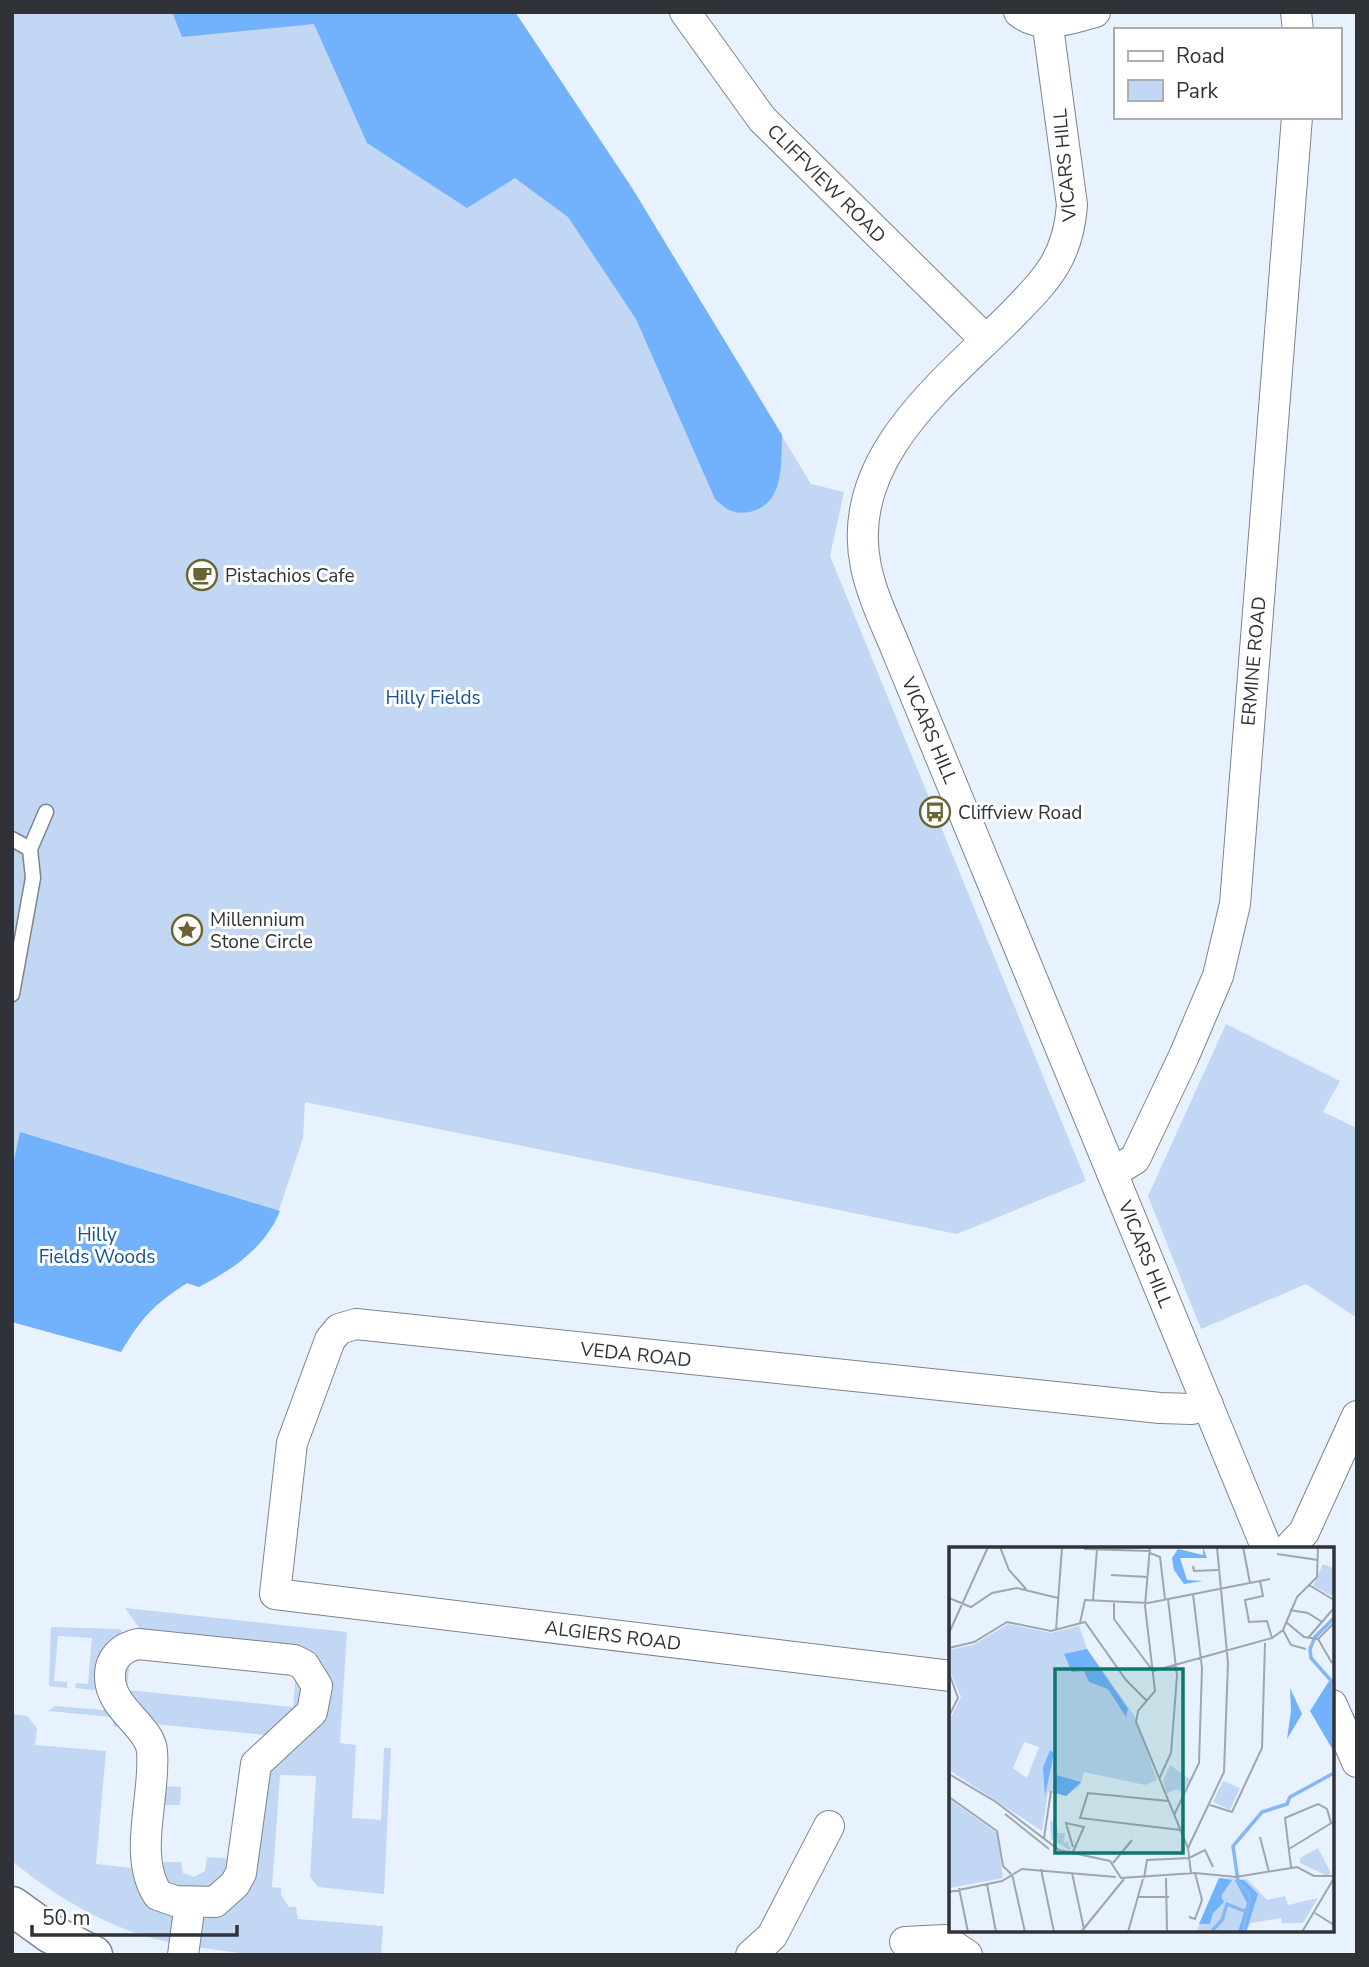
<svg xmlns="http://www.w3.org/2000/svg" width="1369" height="1967" viewBox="0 0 1369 1967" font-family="'Nunito Sans',sans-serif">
<rect width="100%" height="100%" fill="#e8f2fe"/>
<g fill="#c1d7f4">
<path d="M 12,12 L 515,12 L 632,188 L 811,484 L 844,492 L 830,556 L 1086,1181 L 957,1234 L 305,1102 L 303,1138 L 274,1225 L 241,1261 L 199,1287 L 187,1283 C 153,1305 142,1317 121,1352 L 12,1322 Z"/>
<polygon points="1226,1024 1340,1081 1323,1112 1357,1128 1357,1318 1306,1284 1201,1329 1148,1196"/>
<polygon points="125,1608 347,1632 340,1743 356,1745 352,1818 381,1820 384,1748 391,1748 384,1894 318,1887 310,1877 316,1776 280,1775 272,1887 281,1888 281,1895 289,1907 296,1907 298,1919 383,1926 381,1955 255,1955 195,1947 203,1917 212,1914 261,1774 322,1676 143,1633"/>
<polygon points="51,1627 120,1629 125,1636 103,1691 75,1688 76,1683 88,1684 92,1638 58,1636 54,1681 67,1682 67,1688 49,1686"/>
<polygon points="130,1656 127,1690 293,1707 296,1673 301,1671 304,1704 266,1735 154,1724 163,1786 181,1787 180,1805 156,1805 123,1694 123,1658"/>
<polygon points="55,1706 116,1711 119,1727 113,1726 113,1717 48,1711"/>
<path d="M 12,1714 L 27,1716 L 37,1728 L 35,1745 L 106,1751 L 96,1864 L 131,1868 L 133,1836 L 172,1914 L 174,1922 L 172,1943 C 111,1930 60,1900 12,1861 Z"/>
<polygon points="207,1857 236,1859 224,1886 171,1892 157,1862 181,1862 183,1873 194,1877 205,1871"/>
</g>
<g fill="#72b1fc">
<path d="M 172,12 L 515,12 L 632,188 L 782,435 C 781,463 785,505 749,512 C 733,515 726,509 715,499 L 636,319 L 568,217 L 515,178 L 467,208 L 367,143 L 314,24 L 182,37 Z"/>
<path d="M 20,1132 L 280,1211 C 264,1249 233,1269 199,1287 L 187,1283 C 153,1305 142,1317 121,1352 L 12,1322 L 12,1170 Z"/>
</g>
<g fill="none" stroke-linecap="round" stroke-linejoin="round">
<g stroke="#7c848f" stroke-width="17">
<g id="lane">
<polyline points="12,839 30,849"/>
<polyline points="12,994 33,878 30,849 46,812"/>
</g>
</g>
<g stroke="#7c848f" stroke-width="32">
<g id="street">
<polyline points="685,12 762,119 986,340"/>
<path d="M 1019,12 C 1041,30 1070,19 1095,12"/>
<path d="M 1046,12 L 1072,205 C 1068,259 1046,280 1010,317 C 944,383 843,459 866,567 C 872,596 886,624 897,651 L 1267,1549"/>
<polyline points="1296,12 1298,30"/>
<polyline points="1112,1173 1135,1159 1184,1056 1218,976 1235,904 1297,117"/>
<polyline points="1288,1549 1304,1532 1357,1416"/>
<path d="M 138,1644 L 294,1660 L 304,1665 L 317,1686 L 312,1712 L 256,1764 L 241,1873 L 235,1884 L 215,1902 L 175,1901 L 158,1895 C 132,1855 156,1797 152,1751 C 150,1726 110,1709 110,1677 C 109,1659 122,1647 138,1644 Z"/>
<polyline points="951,1676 275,1594 292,1443 330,1340 339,1329 356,1324 1160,1408 1192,1409 1208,1405"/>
<polyline points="1332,1705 1357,1762"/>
<polyline points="905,1942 945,1940 967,1955"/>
<polyline points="183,1955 190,1903"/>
<polyline points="751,1955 772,1936 829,1826"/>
</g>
</g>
<g stroke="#7c848f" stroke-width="41">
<polyline id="secondary" points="12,1906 51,1934 93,1955"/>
</g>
<use href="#lane" stroke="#fff" stroke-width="14"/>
<use href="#street" stroke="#fff" stroke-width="30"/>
<use href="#secondary" stroke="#fff" stroke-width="38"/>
</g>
<defs>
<g id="cafe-ring" transform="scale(1.575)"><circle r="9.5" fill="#fff" stroke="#696431" stroke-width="1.5"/><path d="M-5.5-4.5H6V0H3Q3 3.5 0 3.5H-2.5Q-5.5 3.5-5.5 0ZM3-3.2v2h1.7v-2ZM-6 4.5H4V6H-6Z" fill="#696431"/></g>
<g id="bus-ring" transform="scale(1.575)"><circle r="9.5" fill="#fff" stroke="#696431" stroke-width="1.5"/><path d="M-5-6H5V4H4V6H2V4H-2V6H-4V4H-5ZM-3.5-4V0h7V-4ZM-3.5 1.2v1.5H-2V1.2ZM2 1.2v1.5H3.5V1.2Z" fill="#696431"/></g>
<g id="sight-ring" transform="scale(1.575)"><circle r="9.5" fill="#fff" stroke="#696431" stroke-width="1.5"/><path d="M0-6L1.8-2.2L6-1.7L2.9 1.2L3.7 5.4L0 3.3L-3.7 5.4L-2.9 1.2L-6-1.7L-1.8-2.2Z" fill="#696431"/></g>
</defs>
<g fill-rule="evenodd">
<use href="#cafe-ring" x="202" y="575"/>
<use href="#bus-ring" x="935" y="812"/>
<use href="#sight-ring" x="187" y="930"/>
</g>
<g text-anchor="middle" stroke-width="6" stroke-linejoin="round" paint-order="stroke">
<g font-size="19" fill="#2f3337" stroke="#fff">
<text transform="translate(1064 165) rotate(-95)" y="7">VICARS HILL</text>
<text transform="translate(827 183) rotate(45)" y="7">CLIFFVIEW ROAD</text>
<text transform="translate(1253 661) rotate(-85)" y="7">ERMINE ROAD</text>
<text transform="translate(930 730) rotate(67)" y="7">VICARS HILL</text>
<text transform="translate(1146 1254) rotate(68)" y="7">VICARS HILL</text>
<text transform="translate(636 1354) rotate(6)" y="7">VEDA ROAD</text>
<text transform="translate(613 1635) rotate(7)" y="7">ALGIERS ROAD</text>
</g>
<g font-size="19" fill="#2f3337" stroke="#fff" text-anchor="start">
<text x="225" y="582">Pistachios Cafe</text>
<text x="958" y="819">Cliffview Road</text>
<text x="210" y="926">Millennium<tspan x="210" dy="22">Stone Circle</tspan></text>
</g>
<g font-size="19" fill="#135396" stroke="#fff">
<text x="433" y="704">Hilly Fields</text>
<text x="97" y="1241">Hilly<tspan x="97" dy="22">Fields Woods</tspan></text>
</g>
</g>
<g transform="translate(949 1547)">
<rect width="385" height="385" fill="#e8f2fe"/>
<path d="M 374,17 L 385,21 L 385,50 L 364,39 ZM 59,77 L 102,86 L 130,79 L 138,102 L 185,168 L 208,233 L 196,238 L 135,225 L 131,238 L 117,249 L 99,245 L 93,284 L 0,223 L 0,174 L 12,150 L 0,122 L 0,103 L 24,98 ZM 75,195 L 90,200 L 78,231 L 64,221 ZM 221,218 L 241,232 L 234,246 L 228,242 L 218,246 L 214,234 ZM 274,234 L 291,241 L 281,263 L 264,255 ZM 0,252 L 48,286 L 54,331 L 0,341 ZM 101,274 L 107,275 L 109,286 L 116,286 L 115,296 L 119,294 L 122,304 L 102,292 ZM 369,301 L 382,326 L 378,329 L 351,316 L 351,311 ZM 270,331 L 298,332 L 318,353 L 336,349 L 339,358 L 369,351 L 354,376 L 333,376 L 332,371 L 302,376 L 297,385 L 247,385 Z" fill="#c1d7f4" fill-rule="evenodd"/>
<path d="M 254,0 L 258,11 L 231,11 L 238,33 L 254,34 L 235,37 L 225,23 L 223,11 L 229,2 L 254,8 ZM 138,102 L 179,162 L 177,170 L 159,142 L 140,135 L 135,124 L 123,125 L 115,107 ZM 380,134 L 383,137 L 385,205 L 361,164 ZM 341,141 L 353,167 L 338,192 L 342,164 ZM 101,203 L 105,206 L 96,249 L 94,221 ZM 107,228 L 132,235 L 117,249 L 104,245 ZM 270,331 L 283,333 L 272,349 L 275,355 L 264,366 L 261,377 L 250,377 ZM 286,333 L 295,333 L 309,347 L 297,385 L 289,385 L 298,356 Z" fill="#72b1fc"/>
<path fill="none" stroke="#85b7f3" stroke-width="3.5" d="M 385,71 L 366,90 L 361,102 L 362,111 L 385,137M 262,385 L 273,373 L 278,357 L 300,366M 294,385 L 301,349 L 289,334 L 284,299 L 313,265 L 338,257 L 341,250 L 385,226"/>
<path fill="none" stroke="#9ea6ae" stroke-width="2" d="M 51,0 L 60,23 L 77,42M 201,0 L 196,59 L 206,144 L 189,164 L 187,175 L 239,301 L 242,326M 294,0 L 301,36M 135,2 L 201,4M 201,6 L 211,10 L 216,52M 328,7 L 369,13M 244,19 L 245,24 L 269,23M 162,28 L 199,30M 311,34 L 314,49 L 296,53 L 300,75 L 318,74 L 323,91M 360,38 L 385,53M 0,51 L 22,60 L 43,46 L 68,41 L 109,51M 144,53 L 148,2M 165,54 L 165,72 L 204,124M 341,63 L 359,66 L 373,75M 337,75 L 355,90 L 369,92M 131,76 L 136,53 L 199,56 L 321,32M 107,83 L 113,0M 334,83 L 342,98 L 357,102M 0,86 L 39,0M 359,91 L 385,61M 369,92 L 383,116M 369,92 L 385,76M 0,101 L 25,95 L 58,75 L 102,84 L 136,75 L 177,133 L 198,154M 204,124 L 323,91 L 334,83 L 348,50 L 368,30 L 369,0M 0,126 L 9,151 L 0,169M 0,227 L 47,255 L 110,303 L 161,314 L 172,331 L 246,326 L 287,330 L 348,320 L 365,329 L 385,329M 210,232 L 222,206 L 228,129 L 219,52M 0,250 L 48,284 L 54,319 L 62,327M 219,254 L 139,246 L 131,271 L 231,283M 261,258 L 283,265 L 313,201 L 316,96M 56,267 L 100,302M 225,268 L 250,216 L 253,121 L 244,47M 311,290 L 320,325M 95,291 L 102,244M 239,301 L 275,225 L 279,116 L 268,0M 340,302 L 384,275M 123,307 L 135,280 L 117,276 L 124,300M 164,316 L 183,293M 342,320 L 336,271 L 369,257 L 378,262 L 382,276M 92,322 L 105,385M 123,326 L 135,382M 63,327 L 76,385M 195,331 L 198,313 L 240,311 L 256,303 L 264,320M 217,331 L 218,385M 38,337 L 47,385M 10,341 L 19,385M 0,345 L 53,334 L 73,322 L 167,330M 189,350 L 220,350M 366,366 L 385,378M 240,370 L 246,372 L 253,353 L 246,326M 132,385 L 175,332M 179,385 L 194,332M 353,385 L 385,331"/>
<path fill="#0f766e" fill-opacity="0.15" stroke="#0f766e" stroke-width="3.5" d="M 106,122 L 234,122 L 234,306 L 106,306 Z"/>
<rect width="385" height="385" fill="none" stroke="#2f3337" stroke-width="3.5"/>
</g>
<rect width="1369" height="1967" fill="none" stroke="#2f3337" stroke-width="28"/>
<rect x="1114" y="28" width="228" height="91" fill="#ffffff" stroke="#acadaf" stroke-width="2"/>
<rect x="1128" y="51" width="35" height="10" fill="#ffffff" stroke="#acadaf" stroke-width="2"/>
<text x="1176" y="63" font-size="21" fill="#2f3337">Road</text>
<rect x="1128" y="80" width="35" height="21" fill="#c1d7f4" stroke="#acadaf" stroke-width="2"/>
<text x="1176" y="98" font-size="21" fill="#2f3337">Park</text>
<path d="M32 1925v10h205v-10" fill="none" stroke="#2f3337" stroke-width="3.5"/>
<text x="42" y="1925" font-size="21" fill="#2f3337" stroke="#ffffff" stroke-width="5" paint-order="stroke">50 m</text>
</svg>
